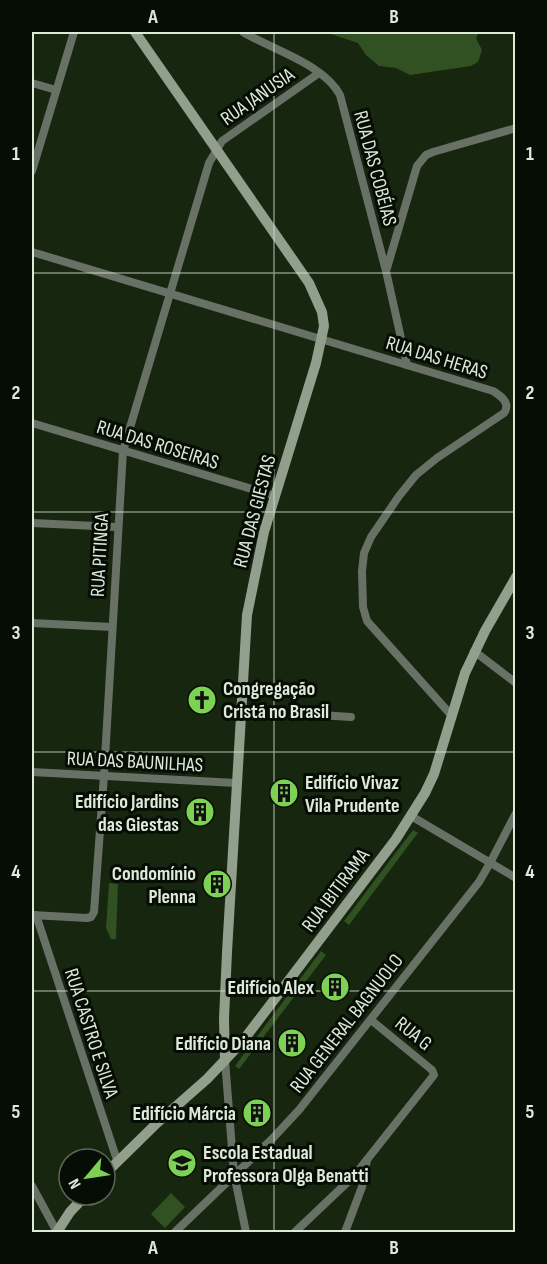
<svg xmlns="http://www.w3.org/2000/svg" width="547" height="1264" viewBox="0 0 547 1264" font-family="'Sofia Sans Condensed',sans-serif">
<rect width="100%" height="100%" fill="#16260f"/>
<g fill="#315122">
<polygon points="325,32 479,32 476,38 482,50 478,62 471,66 410,75 396,68 379,66 366,55 358,43"/>
<polygon points="413,830 418,833 414,838 349,925 344,921"/>
<polygon points="109,883 118,884 116,939 111,939 106,928"/>
<polygon points="321,951 326,955 239,1069 235,1066"/>
<polygon points="171,1193 185,1207 165,1228 151,1214"/>
</g>
<g fill="none" stroke-linecap="round" stroke-linejoin="round">
<g stroke="#687165" stroke-width="8">
<path d="M 243,32 C 271,49 324,64 340,95 L 386,271 L 407,365"/>
<polyline points="32,83 56,90"/>
<polyline points="32,171 74,32"/>
<path d="M 32,252 L 493,391 C 501,396 511,403 504,413 L 437,458 L 416,475 L 399,496 L 371,537 L 364,553 L 362,571 L 363,607 L 367,621 L 452,716"/>
<polyline points="387,268 417,166 426,155 433,152 516,128"/>
<polyline points="32,423 275,496"/>
<polyline points="32,523 117,527"/>
<polyline points="32,623 112,627"/>
<polyline points="474,651 516,683"/>
<polyline points="240,710 351,717"/>
<polyline points="32,772 236,783"/>
<polyline points="411,816 516,878"/>
<polyline points="32,915 87,918 91,917 94,912 104,775 123,451 209,163 222,141 319,73"/>
<polyline points="36,915 117,1160"/>
<polyline points="225,1060 234,1174 246,1232"/>
<polyline points="32,1186 57,1232"/>
<polyline points="175,1232 272,1139 299,1110 479,882 490,863 516,813"/>
<polyline points="295,1232 354,1176 434,1075 432,1070 371,1020"/>
<polyline points="345,1232 362,1187 367,1160"/>
</g>
<g stroke="#919f8c" stroke-width="10">
<polyline points="135,32 309,283 322,312 324,326 316,363 264,532 247,615 227,952 224,1019 225,1060"/>
<polyline points="105,1174 157,1123 207,1079 242,1042 396,839 425,793 434,774 465,673 485,631 516,577"/>
<polyline points="57,1232 70,1212 86,1195"/>
</g>
</g>
<path fill="none" stroke="#dee9da" stroke-width="1.5" stroke-opacity="0.55" d="M 274,32 L 274,1232M 32,273 L 516,273M 32,512 L 516,512M 32,752 L 516,752M 32,991 L 516,991"/>
<defs>
<g id="church-disc" transform="scale(1.5)"><circle r="9.5" fill="#7dd154" stroke="#060d04"/><path d="M-1.2-6h2.4v3.5h3.3v2.4h-3.3V6h-2.4V-.1h-3.3v-2.4h3.3Z" fill="#111"/></g>
<g id="building-disc" transform="scale(1.5)"><circle r="9.5" fill="#7dd154" stroke="#060d04"/><path d="M-4-6H4V6H1V3H-1V6H-4ZM-2.5-4.3h1.7v1.8h-1.7ZM.8-4.3h1.7v1.8H.8ZM-2.5-1h1.7V.8h-1.7ZM.8-1h1.7V.8H.8Z" fill="#111"/></g>
<g id="school-disc" transform="scale(1.5)"><circle r="9.5" fill="#7dd154" stroke="#060d04"/><path d="M0-5L7-2L0 1L-7-2ZM-4 1L0 2.5L4 1V4Q0 6-4 4Z" fill="#111"/></g>
</defs>
<g fill-rule="evenodd">
<use href="#church-disc" x="202" y="700"/>
<use href="#building-disc" x="284" y="793"/>
<use href="#building-disc" x="200" y="812"/>
<use href="#building-disc" x="217" y="884"/>
<use href="#building-disc" x="335" y="987"/>
<use href="#building-disc" x="292" y="1043"/>
<use href="#building-disc" x="257" y="1113"/>
<use href="#school-disc" x="182" y="1163"/>
</g>
<g text-anchor="middle" stroke-width="6" stroke-linejoin="round" paint-order="stroke">
<g font-size="20" fill="#dee9da" stroke="#060d04">
<text transform="translate(257 96) rotate(-35)" y="7">RUA JANUSIA</text>
<text transform="translate(376 168) rotate(75)" y="7">RUA DAS COBÉIAS</text>
<text transform="translate(437 357) rotate(17)" y="7">RUA DAS HERAS</text>
<text transform="translate(158 444) rotate(17)" y="7">RUA DAS ROSEIRAS</text>
<text transform="translate(254 511) rotate(-75)" y="7">RUA DAS GIESTAS</text>
<text transform="translate(99 555) rotate(-87)" y="7">RUA PITINGA</text>
<text transform="translate(135 761) rotate(3)" y="7">RUA DAS BAUNILHAS</text>
<text transform="translate(335 890) rotate(-53)" y="7">RUA IBITIRAMA</text>
<text transform="translate(346 1023) rotate(-52)" y="7">RUA GENERAL BAGNUOLO</text>
<text transform="translate(92 1033) rotate(72)" y="7">RUA CASTRO E SILVA</text>
<text transform="translate(414 1033) rotate(39)" y="7">RUA G</text>
</g>
<g font-size="20" font-weight="bold" fill="#dee9da" stroke="#060d04" text-anchor="end">
<text x="223" y="695" text-anchor="start">Congregação<tspan x="223" dy="23">Cristã no Brasil</tspan></text>
<text x="305" y="789" text-anchor="start">Edifício Vivaz<tspan x="305" dy="23">Vila Prudente</tspan></text>
<text x="179" y="808">Edifício Jardins<tspan x="179" dy="23">das Giestas</tspan></text>
<text x="196" y="880">Condomínio<tspan x="196" dy="23">Plenna</tspan></text>
<text x="314" y="994">Edifício Alex</text>
<text x="271" y="1050">Edifício Diana</text>
<text x="236" y="1120">Edifício Márcia</text>
<text x="203" y="1159" text-anchor="start">Escola Estadual<tspan x="203" dy="23">Professora Olga Benatti</tspan></text>
</g>
</g>
<rect width="547" height="1264" fill="none" stroke="#060d04" stroke-width="66"/>
<g transform="translate(87 1177) rotate(241)"><circle r="28" fill="#060d04" stroke="#5c655a" stroke-width="1.5"/>
<path d="M0-4.5L10 22L0 15L-10 22Z" fill="#7dd154"/>
<text y="-9" font-size="16" font-weight="bold" text-anchor="middle" fill="#dee9da">N</text>
</g>
<rect x="33" y="33" width="481" height="1198" fill="none" stroke="#dee9da" stroke-width="2"/>
<g font-size="20" text-anchor="middle" font-weight="bold" fill="#dee9da">
<text x="153" y="23">A</text>
<text x="394" y="23">B</text>
<text x="16" y="160">1</text>
<text x="530" y="160">1</text>
<text x="16" y="399">2</text>
<text x="530" y="399">2</text>
<text x="16" y="639">3</text>
<text x="530" y="639">3</text>
<text x="16" y="878">4</text>
<text x="530" y="878">4</text>
<text x="16" y="1118">5</text>
<text x="530" y="1118">5</text>
<text x="153" y="1254">A</text>
<text x="394" y="1254">B</text>
</g>
</svg>
